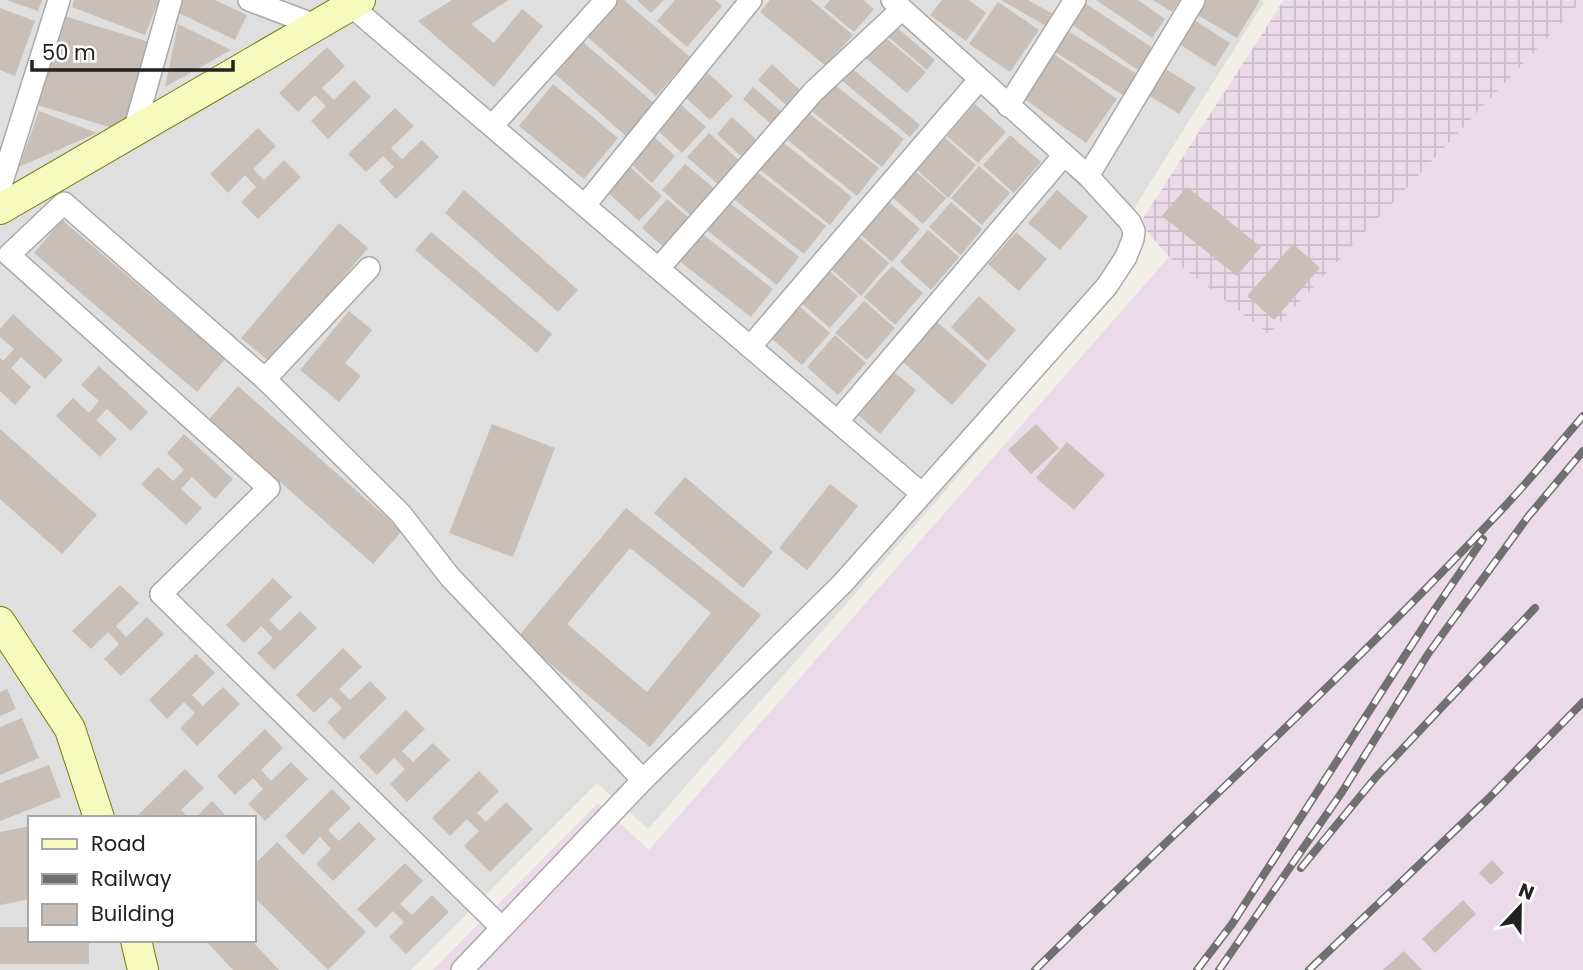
<svg xmlns="http://www.w3.org/2000/svg" width="1583" height="970" viewBox="0 0 1583 970" font-family="Poppins,sans-serif">
<defs>
<pattern id="industrial-grid" width="8" height="8" patternUnits="userSpaceOnUse" patternTransform="scale(1.75)"><rect width="8" height="8" fill="#ebdbe8"/><path d="M0 4h8M4 0v8" fill="none" stroke="#c9bcc7"/></pattern>
</defs>
<rect width="100%" height="100%" fill="#f2efe9"/>
<path fill="#e0dfdf" fill-rule="evenodd" d="M 0,0 L 1260,0 L 1264,2 L 1136,205 L 1110,294 L 940,497 L 648,829 L 597,783 L 411,970 L 0,970 ZM 30,818 L 254,818 L 254,940 L 30,940 Z"/>
<polygon fill="url(#industrial-grid)" points="1284,0 1583,0 1269,335 1169,257 1140,223"/>
<polygon fill="#ebdbe8" points="1583,0 1583,970 433,970 598,803 649,850 1169,257 1269,334"/>
<g fill="#c7bfb8" fill-rule="evenodd">
<polygon points="7,0 42,0 38,11"/>
<polygon points="74,0 159,0 145,35 72,7"/>
<polygon points="178,0 215,0 247,15 235,40 173,10"/>
<polygon points="452,0 509,0 471,24 494,43 522,9 543,26 494,87 418,21"/>
<polygon points="615,0 624,0 690,57 656,96 585,35"/>
<polygon points="637,0 664,0 651,13"/>
<polygon points="675,0 715,0 722,6 687,47 657,21"/>
<polygon points="770,0 811,0 853,35 826,66 760,12"/>
<polygon points="830,0 863,0 874,9 854,32 824,7"/>
<polygon points="942,0 969,0 986,13 966,41 930,15"/>
<polygon points="1001,0 1028,0 1053,14 1046,26"/>
<polygon points="1096,0 1138,0 1165,19 1152,38"/>
<polygon points="1153,0 1180,0 1172,12"/>
<polygon points="1202,0 1260,0 1237,38 1194,13"/>
<polygon points="998,2 1039,30 1010,72 969,44"/>
<polygon points="1085,3 1156,50 1141,72 1071,24"/>
<polygon points="0,8 35,21 15,76 0,70"/>
<polygon points="61,15 149,42 122,131 34,104"/>
<polygon points="1188,16 1230,43 1215,67 1173,40"/>
<polygon points="178,24 231,50 165,87"/>
<polygon points="894,25 935,60 927,70 886,35"/>
<polygon points="1065,29 1140,76 1126,97 1052,50"/>
<polygon points="885,37 926,72 907,93 866,58"/>
<polygon points="583,42 655,104 626,136 555,74"/>
<polygon points="327,47 345,66 322,88 334,100 354,80 371,97 328,139 311,121 326,106 315,95 298,112 279,93"/>
<polygon points="1054,54 1117,99 1086,143 1023,98"/>
<polygon points="772,64 801,91 787,106 758,80"/>
<polygon points="1161,66 1196,88 1179,114 1145,93"/>
<polygon points="850,67 920,125 910,137 840,79"/>
<polygon points="708,73 733,96 710,120 685,97"/>
<polygon points="831,82 904,139 882,167 809,109"/>
<polygon points="553,84 618,138 584,179 519,126"/>
<polygon points="753,87 784,114 773,126 743,99"/>
<polygon points="679,103 706,127 682,153 655,128"/>
<polygon points="975,104 1006,132 978,163 947,136"/>
<polygon points="395,108 414,126 391,148 402,159 422,140 439,157 396,199 379,181 394,167 383,156 366,172 348,154"/>
<polygon points="39,111 97,133 19,167"/>
<polygon points="806,111 879,168 857,196 785,138"/>
<polygon points="732,117 759,142 744,159 717,134"/>
<polygon points="258,128 276,146 253,169 264,180 284,160 301,177 258,219 241,202 256,187 245,175 228,193 210,174"/>
<polygon points="709,133 742,163 720,186 687,157"/>
<polygon points="652,135 675,156 652,183 629,162"/>
<polygon points="1010,135 1041,162 1014,193 983,165"/>
<polygon points="945,138 976,165 948,198 917,170"/>
<polygon points="780,140 852,197 830,225 758,168"/>
<polygon points="685,164 716,190 692,217 662,190"/>
<polygon points="628,165 662,196 639,221 605,190"/>
<polygon points="979,166 1010,193 982,225 951,198"/>
<polygon points="753,169 826,226 804,254 731,197"/>
<polygon points="915,171 946,198 923,224 892,197"/>
<polygon points="1187,187 1261,247 1237,276 1162,216"/>
<polygon points="464,190 578,290 558,312 445,213"/>
<polygon points="1057,190 1088,217 1060,250 1028,223"/>
<polygon points="667,199 688,217 664,247 642,228"/>
<polygon points="726,200 799,257 777,285 704,228"/>
<polygon points="889,202 920,229 892,262 860,234"/>
<polygon points="951,202 982,229 961,255 929,227"/>
<polygon points="62,220 225,359 197,392 34,253"/>
<polygon points="339,223 368,248 271,363 241,338"/>
<polygon points="928,230 959,257 931,290 900,262"/>
<polygon points="431,232 552,334 537,353 415,250"/>
<polygon points="700,232 773,289 751,317 678,260"/>
<polygon points="1016,232 1047,259 1019,291 988,264"/>
<polygon points="858,236 889,263 861,296 830,268"/>
<polygon points="1293,244 1320,268 1274,320 1247,296"/>
<polygon points="892,266 923,293 895,325 864,297"/>
<polygon points="827,269 858,296 830,328 799,301"/>
<polygon points="979,296 1016,330 988,361 951,327"/>
<polygon points="864,301 895,328 867,360 835,333"/>
<polygon points="799,306 830,333 802,365 771,338"/>
<polygon points="349,311 372,330 345,363 361,376 339,402 300,370"/>
<polygon points="13,314 63,360 45,379 21,357 11,368 31,387 15,405 0,391 0,358 3,361 14,349 0,337 0,329"/>
<polygon points="937,322 987,365 952,405 903,362"/>
<polygon points="835,335 866,363 838,395 807,367"/>
<polygon points="99,366 148,412 131,431 107,409 96,420 117,439 100,457 56,416 73,398 89,413 99,401 81,385"/>
<polygon points="893,371 916,390 880,434 857,414"/>
<polygon points="238,386 402,531 373,564 209,419"/>
<polygon points="492,424 555,448 513,557 449,533"/>
<polygon points="1036,424 1059,448 1031,474 1008,450"/>
<polygon points="0,429 97,515 62,554 0,499"/>
<polygon points="184,434 233,479 215,499 192,477 181,489 202,508 186,525 141,484 158,467 173,481 184,470 167,453"/>
<polygon points="1067,442 1105,475 1074,510 1036,478"/>
<polygon points="685,477 773,552 743,588 654,513"/>
<polygon points="830,484 858,506 807,570 779,548"/>
<path d="M 626,508 L 761,615 L 650,747 L 518,637 ZM 630,548 L 711,613 L 647,692 L 567,624 Z"/>
<polygon points="273,578 292,597 269,620 280,631 300,611 317,628 274,670 257,653 273,638 261,626 244,643 226,625"/>
<polygon points="120,585 139,603 116,626 126,637 147,617 164,634 121,676 104,659 119,644 108,632 91,649 72,631"/>
<polygon points="343,648 362,667 339,689 350,700 370,681 387,698 344,740 327,722 342,708 331,697 314,713 296,695"/>
<polygon points="196,654 215,673 192,695 203,706 223,687 240,704 197,746 180,728 195,713 184,702 167,719 149,700"/>
<polygon points="7,689 16,709 0,716 0,692"/>
<polygon points="406,710 425,729 402,751 413,762 433,743 450,760 407,802 390,784 405,769 394,758 377,775 359,757"/>
<polygon points="22,718 39,758 0,775 0,727"/>
<polygon points="265,729 283,748 261,770 271,781 291,762 308,779 265,821 248,804 263,789 253,778 235,795 217,776"/>
<polygon points="49,765 61,797 0,821 0,783"/>
<polygon points="185,769 204,788 181,810 189,818 140,818 138,815"/>
<polygon points="479,771 499,791 477,813 486,822 506,802 533,829 490,872 464,846 479,831 467,819 450,836 432,818"/>
<polygon points="332,789 351,808 328,830 339,841 359,822 376,839 333,881 316,864 331,849 320,837 303,855 285,836"/>
<polygon points="212,801 228,818 195,818"/>
<polygon points="30,826 30,899 0,905 0,832"/>
<polygon points="277,842 366,932 328,970 254,897 254,865"/>
<polygon points="1492,860 1504,873 1491,885 1479,873"/>
<polygon points="405,863 423,881 400,904 412,915 432,895 449,912 406,954 389,937 404,922 393,911 376,928 357,909"/>
<polygon points="1463,900 1476,914 1435,953 1422,939"/>
<polygon points="0,927 30,927 30,940 89,940 89,964 0,964"/>
<polygon points="205,940 251,940 279,970 233,970"/>
<polygon points="1404,951 1422,970 1383,970"/>
</g>
<g fill="none" stroke-linecap="round" stroke-linejoin="round">
<g stroke="#a9a9a9" stroke-width="24">
<g id="street">
<polyline points="249,0 315,25"/>
<polyline points="350,5 921,493"/>
<polyline points="1008,106 1075,0"/>
<polyline points="492,126 606,0"/>
<polyline points="134,131 171,0"/>
<polyline points="1088,176 1194,0"/>
<polyline points="0,188 59,0"/>
<polyline points="585,205 751,0"/>
<polyline points="659,268 814,91 902,9"/>
<polyline points="750,347 979,80"/>
<polyline points="265,379 401,514 450,577 643,780"/>
<polyline points="838,421 1064,155"/>
<polyline points="163,592 161,594 501,927"/>
<polyline points="161,594 269,488 9,255 64,203 265,379 369,268"/>
<polyline points="462,970 643,780 842,584 1107,286 1126,257 1133,239 1134,231 1130,222 1088,176 892,0"/>
</g>
</g>
<g stroke="#707d05" stroke-width="32">
<g id="secondary">
<polyline points="0,209 360,0"/>
<polyline points="0,622 70,729 99,818"/>
<polyline points="136,940 143,970"/>
</g>
</g>
<use href="#street" stroke="#fff" stroke-width="21"/>
<use href="#secondary" stroke="#f7fabf" stroke-width="30"/>
<g stroke="#707070" stroke-width="8">
<g id="rail">
<polyline points="1301,868 1376,777 1535,608"/>
<path d="M 1035,970 C 1192,815 1356,666 1507,504 C 1533,476 1558,445 1583,416"/>
<polyline points="1197,970 1232,924 1433,612 1483,539"/>
<polyline points="1219,970 1342,792 1428,654 1527,518 1583,451"/>
<polyline points="1309,970 1489,798 1583,702"/>
</g>
</g>
<use href="#rail" stroke="#fff" stroke-width="5" stroke-dasharray="16" stroke-linecap="butt"/>
</g>
<rect x="28" y="816" width="228" height="126" fill="#ffffff" stroke="#a7a7a7" stroke-width="2"/>
<rect x="42" y="839" width="35" height="10" fill="#f7fabf" stroke="#a7a7a7" stroke-width="2"/>
<text x="91" y="851" font-size="21" fill="#222222">Road</text>
<rect x="42" y="874" width="35" height="10" fill="#707070" stroke="#a7a7a7" stroke-width="2"/>
<text x="91" y="886" font-size="21" fill="#222222">Railway</text>
<rect x="42" y="904" width="35" height="21" fill="#c7bfb8" stroke="#a7a7a7" stroke-width="2"/>
<text x="91" y="921" font-size="21" fill="#222222">Building</text>
<g transform="translate(1520 907) rotate(22)" stroke="#ffffff" stroke-width="5" paint-order="stroke">
<path d="M0-5L12 26L0 18L-12 26Z" fill="#222222"/>
<text y="-10" font-size="19" font-weight="bold" text-anchor="middle" fill="#222222">N</text>
</g>
<path d="M32 60v10h201v-10" fill="none" stroke="#222222" stroke-width="3.5"/>
<text x="42" y="60" font-size="21" fill="#222222" stroke="#ffffff" stroke-width="5" paint-order="stroke">50 m</text>
</svg>
